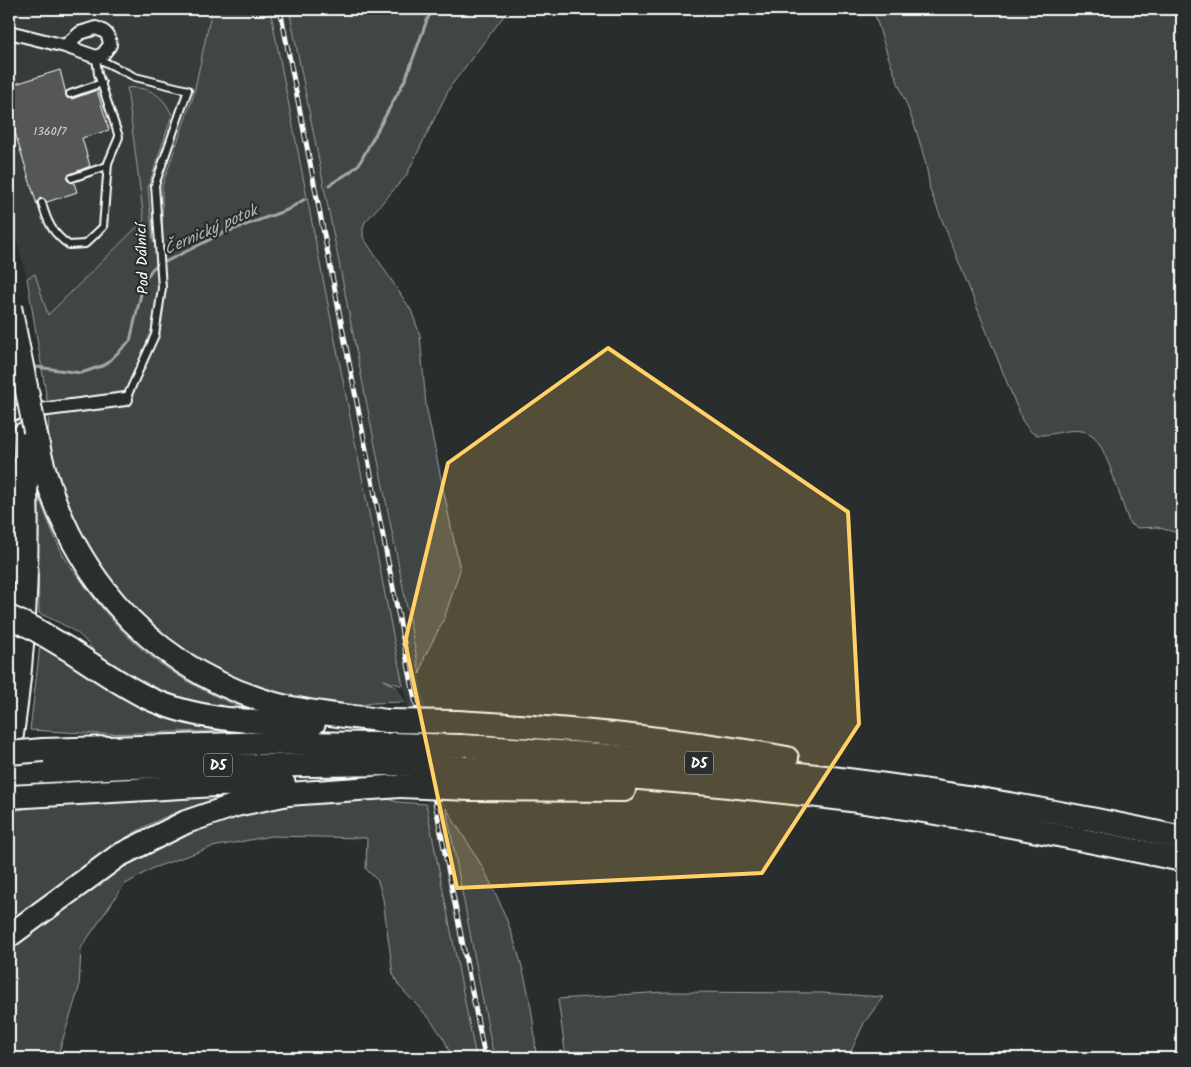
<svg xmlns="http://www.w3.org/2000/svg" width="1191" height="1067" viewBox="0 0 1191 1067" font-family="Kalam,sans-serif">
<rect width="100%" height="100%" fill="#2a2d2e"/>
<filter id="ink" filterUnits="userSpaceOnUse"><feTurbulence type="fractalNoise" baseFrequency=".02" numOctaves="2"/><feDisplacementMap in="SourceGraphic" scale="10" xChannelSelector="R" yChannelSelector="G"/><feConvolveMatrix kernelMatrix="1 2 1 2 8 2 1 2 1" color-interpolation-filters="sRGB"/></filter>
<g filter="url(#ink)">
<g fill="#373a3b">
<polygon points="9,9 212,9 193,97 162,186 162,203 47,316 35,274 27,278 9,213"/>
<polygon points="270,9 289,9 494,1058 476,1058"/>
</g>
<g fill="#414445" stroke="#a0a2a2">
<path d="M 212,9 L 270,9 L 403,686 L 383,680 L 396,687 L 404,702 L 372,703 L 338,710 L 304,705 L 197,663 L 140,617 L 90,552 L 67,507 L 48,445 L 49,412 L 27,278 L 35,274 L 48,315 L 144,220 L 127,88 C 149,86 163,95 172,115 L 148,188 L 153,242 L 163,249 L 162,186 L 193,97 Z"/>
<polygon points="289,9 509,9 450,87 406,176 365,222 363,228 363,237 411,310 420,335 426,406 460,570 444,619 425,656 420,674"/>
<path d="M 873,9 L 1182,9 L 1182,534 L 1156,527 L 1138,528 L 1130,524 C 1122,506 1106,444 1092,435 C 1073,423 1050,439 1035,434 C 1029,432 1026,425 1022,420 L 930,190 C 925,142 903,99 887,53 C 882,39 878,24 873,9 Z"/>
<path d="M 37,492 C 45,513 53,535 63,555 C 70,567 80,578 88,590 C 132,651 183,686 254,712 C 201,708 150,695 106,663 C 95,655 88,641 77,633 C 66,625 51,619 39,613 Z"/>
<polygon points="40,646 242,730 99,734 30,730"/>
<path d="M 220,794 L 220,797 C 198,805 174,812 152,823 C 100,849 56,888 9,923 L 9,812 L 38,806 Z"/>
<polygon points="379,796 397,802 426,804 476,1058 452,1058 444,1039 430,1019 399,986 393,974 383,899 378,881 366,869 367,838 271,836 212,847 153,868 124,885 81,948 79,988 57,1058 9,1058 9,948 137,854 241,810"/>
<path d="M 446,808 C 458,829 473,849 484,870 C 514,927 534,994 536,1058 L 494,1058 Z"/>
<polygon points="665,992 823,993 883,997 864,1023 848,1058 566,1058 558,999"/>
</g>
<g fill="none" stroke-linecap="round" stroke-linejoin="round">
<g stroke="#a6a7a7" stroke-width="3">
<polyline points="329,185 350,172 359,164 406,78 427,20 433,9"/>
<polyline points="29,366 81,373 105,365 130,341 144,281 153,268 221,234 287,210 305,199"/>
</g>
</g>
<polygon fill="#555758" stroke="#fff" points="60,70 67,98 72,99 97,90 109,130 82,138 90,166 68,175 67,180 74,183 77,192 47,202 40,198 37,205 9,113 9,86"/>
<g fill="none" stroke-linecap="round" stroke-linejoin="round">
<g stroke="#fff" stroke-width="10">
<g id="lane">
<polyline points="97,58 135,77 188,90 155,185 162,288 155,335 126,399"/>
<polyline points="70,94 102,83"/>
<polyline points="72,178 107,166"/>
<path d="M 42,203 C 47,222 53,234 69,245 L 85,244 L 103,227 L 108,163 L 119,137 L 98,74 L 96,57"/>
</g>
</g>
<g stroke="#fff" stroke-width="16">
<g id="street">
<path d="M 9,32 L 65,46 L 96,57 L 103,54 L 110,45 C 109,34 105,31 96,28 L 80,33 L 65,46"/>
<polyline points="9,414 126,399"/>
</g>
</g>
<g stroke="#fff" stroke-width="26">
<g id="highway">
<path d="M 35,431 C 60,563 144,667 275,704 C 312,714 350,716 387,721"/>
<polyline points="9,473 9,571"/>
<path d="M 68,649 C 93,665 118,683 146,697 C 198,722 257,722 314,723"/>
<path d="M 457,722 C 568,728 678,738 787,758"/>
<path d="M 462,746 C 704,759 946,785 1182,838"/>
<polyline points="43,750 268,743 392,744"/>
<path d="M 9,754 C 26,648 30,541 24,434"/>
<path d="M 466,768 C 592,773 718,783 843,799 C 957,814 1070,837 1182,860"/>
<polyline points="9,773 127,767 396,764"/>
<polyline points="470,789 624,790"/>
<polyline points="9,797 216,785 284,784"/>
<polyline points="9,936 118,856 186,822 236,805 288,794 400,786"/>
</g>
</g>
<use href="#lane" stroke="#2a2d2e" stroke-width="6"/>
<use href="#street" stroke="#2a2d2e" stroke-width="12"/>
<use href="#highway" stroke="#2a2d2e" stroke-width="22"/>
<g stroke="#fff" stroke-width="5">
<polyline id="rail" points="280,9 485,1058"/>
</g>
<use href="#rail" stroke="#2a2d2e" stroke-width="3" stroke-dasharray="9" stroke-linecap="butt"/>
<g stroke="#fff" stroke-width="26" stroke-linecap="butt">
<g id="highway-bridge">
<polyline points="10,307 35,431"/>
<polyline points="9,617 33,628 68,649"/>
<polyline points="387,721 457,722"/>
<polyline points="392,744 462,746"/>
<polyline points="9,753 43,750"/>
<polyline points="396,764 466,768"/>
<polyline points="400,786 470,789"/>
</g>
</g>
<use href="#highway-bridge" stroke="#2a2d2e" stroke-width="22"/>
</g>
</g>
<path fill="#ffd166" fill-opacity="0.2" stroke="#ffd166" stroke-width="4" stroke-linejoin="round" d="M 608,348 L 848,512 L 859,724 L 762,873 L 457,888 L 405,642 L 448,463 Z"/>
<g text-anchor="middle" stroke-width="4.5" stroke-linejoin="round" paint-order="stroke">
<g font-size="12" fill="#d4d5d5">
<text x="50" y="135">1360/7</text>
</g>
<g fill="#2a2d2e" stroke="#bfc0c0" stroke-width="1">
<rect x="685" y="751.5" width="28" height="23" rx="4"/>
<rect x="204" y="753.5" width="28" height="23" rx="4"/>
</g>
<g font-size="14" font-weight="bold" fill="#fff">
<text x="699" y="768">D5</text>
<text x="218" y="770">D5</text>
</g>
<g font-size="15" fill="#fff" stroke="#2a2d2e">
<text transform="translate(142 259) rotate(-92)" y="5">Pod Dálnicí</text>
</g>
<g font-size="16" font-style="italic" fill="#b4b6b6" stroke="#2a2d2e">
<text transform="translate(210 229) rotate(-24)" y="6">Černický potok</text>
</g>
</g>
<rect width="1191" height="1067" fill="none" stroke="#2a2d2e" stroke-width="30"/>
<rect x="15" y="15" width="1161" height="1037" fill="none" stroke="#fff" stroke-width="2" filter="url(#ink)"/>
</svg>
